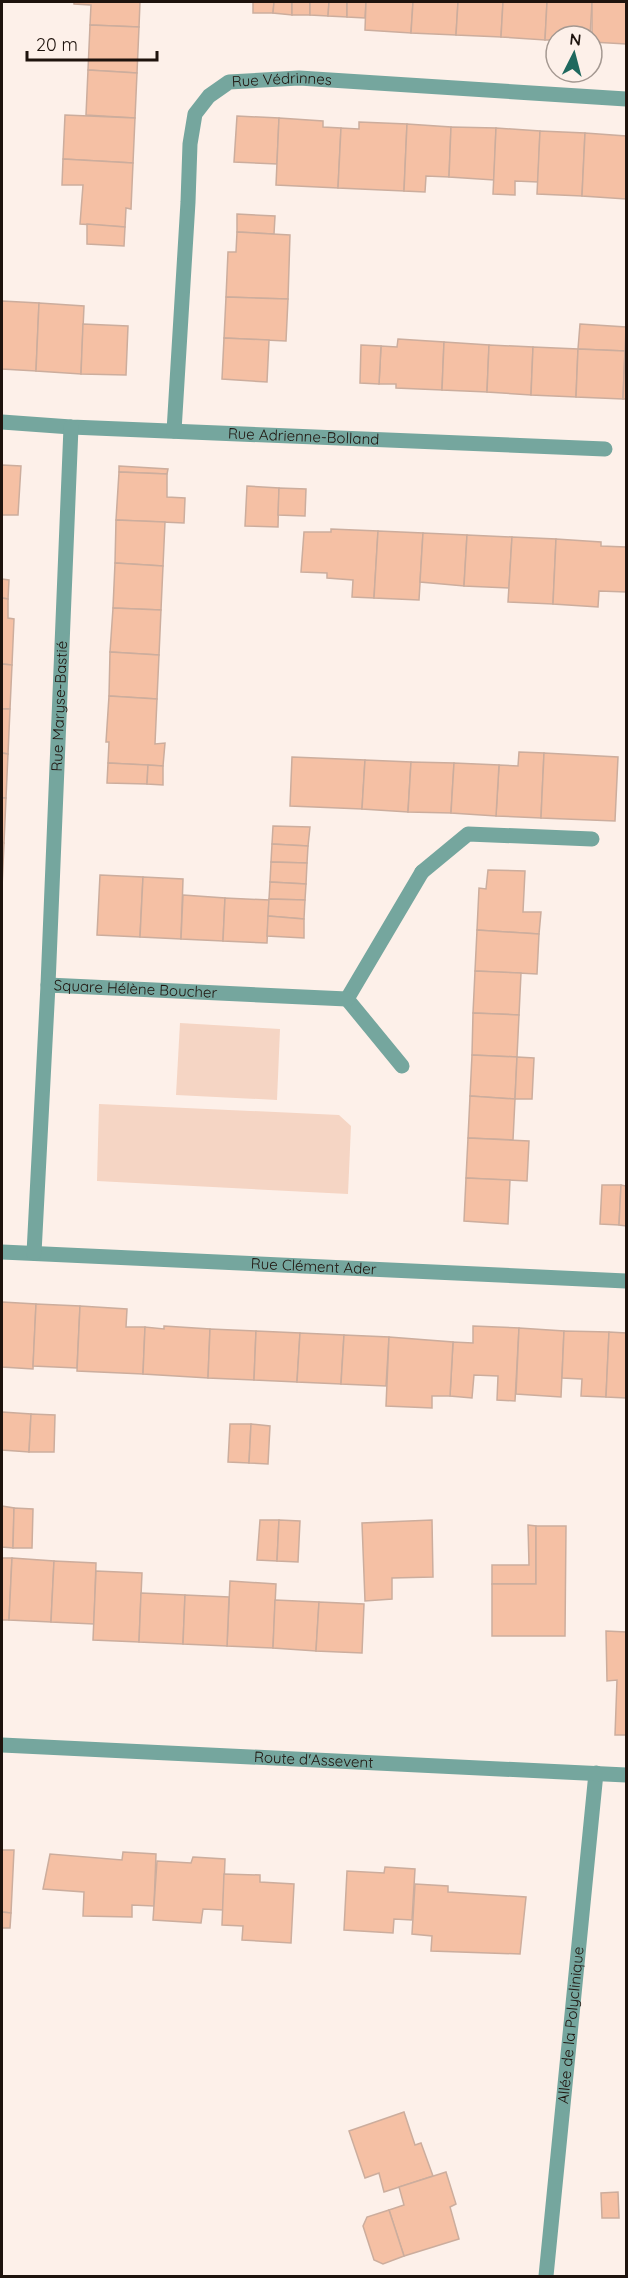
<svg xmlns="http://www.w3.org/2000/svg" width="628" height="2278" viewBox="0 0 628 2278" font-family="Quicksand,sans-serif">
<rect width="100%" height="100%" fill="#fdf0e9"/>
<g fill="#f5d5c4">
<polygon points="180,1023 280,1029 277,1100 176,1095"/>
<polygon points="99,1104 339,1115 351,1126 348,1194 97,1181"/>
</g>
<g fill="#f5c0a4" stroke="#ccad9d" stroke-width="1.5">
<polygon points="74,2 140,2 139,27 90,25 91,5 74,4"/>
<polygon points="253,2 274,2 273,13 253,13"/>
<polygon points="274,2 292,2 292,15 273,13"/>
<rect x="292" y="2" width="18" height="13"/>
<polygon points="310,2 329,2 328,16 310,15"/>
<polygon points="329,2 347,2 347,17 328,16"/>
<polygon points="347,2 366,2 365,18 347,17"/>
<polygon points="366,2 413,2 411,33 365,30"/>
<polygon points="413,2 458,2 456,35 411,33"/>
<polygon points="458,2 503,2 501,37 456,35"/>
<polygon points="503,2 547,2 545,40 501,37"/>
<polygon points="547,2 592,2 590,36 556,36 556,40 545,40"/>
<polygon points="592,2 626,2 626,44 592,42"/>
<polygon points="90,25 139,27 137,73 88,70"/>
<polygon points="88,70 137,73 135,118 86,115"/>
<polygon points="65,115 135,118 133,163 63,159"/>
<polygon points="237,116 279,118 277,164 234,162"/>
<polygon points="279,118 323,121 323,127 341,128 338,188 276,185"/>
<polygon points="359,122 407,124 404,191 338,188 341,128 359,129"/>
<polygon points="407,124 451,127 449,177 426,176 425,192 404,191"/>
<polygon points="451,127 496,128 494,180 449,177"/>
<polygon points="496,128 540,131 538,182 515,181 515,195 493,194"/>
<polygon points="540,131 585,133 582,196 537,194"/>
<polygon points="585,133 626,136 626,199 582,196"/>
<polygon points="63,159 133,163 131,209 126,208 125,227 80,224 83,185 62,185"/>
<polygon points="237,214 275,216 274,234 237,232"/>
<polygon points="87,224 125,227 124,246 87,244"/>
<polygon points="237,232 290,235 288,299 226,297 228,252 236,252"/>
<polygon points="226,297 288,299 286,341 224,338"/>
<polygon points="2,301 39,303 36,371 2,369"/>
<polygon points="39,303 84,306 81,374 36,371"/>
<polygon points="83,324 128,326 126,375 81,374"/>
<polygon points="580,324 626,327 625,351 578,349"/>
<polygon points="224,338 269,340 267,382 222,379"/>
<polygon points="398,339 444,342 442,390 396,388 396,384 379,384 381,346 397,347"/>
<polygon points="444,342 489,345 487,392 442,390"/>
<polygon points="361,345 381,346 379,384 360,383"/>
<polygon points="489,345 533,347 531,395 487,392"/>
<polygon points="533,347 578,349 576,397 531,395"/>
<polygon points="578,349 625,351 623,399 576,397"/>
<polygon points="625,351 626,351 626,399 623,399"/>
<polygon points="2,465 21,466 18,515 2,515"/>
<polygon points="119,466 168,469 167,474 119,472"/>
<polygon points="119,472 167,474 167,497 185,498 184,523 116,520"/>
<polygon points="247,486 279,488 278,527 245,526"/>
<polygon points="279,488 306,489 305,516 278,515"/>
<polygon points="116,520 165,522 163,566 115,563"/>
<polygon points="331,529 378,531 374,598 352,597 353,580 327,578 327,573 301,572 304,532 331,532"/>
<polygon points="378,531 423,533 419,600 374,598"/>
<polygon points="423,533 467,535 464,586 420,582"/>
<polygon points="467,535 512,537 509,588 464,586"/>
<polygon points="512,537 556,539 553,604 508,602"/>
<polygon points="556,539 601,542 601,546 626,547 626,592 599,591 598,607 553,604"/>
<polygon points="115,563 163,566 161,610 113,608"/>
<polygon points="2,579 9,580 8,599 2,598"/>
<polygon points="2,598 8,599 8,618 14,619 12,665 2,664"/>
<polygon points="113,608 161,610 159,655 110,652"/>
<polygon points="110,652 159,655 157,699 109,696"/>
<polygon points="2,664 12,665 10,709 2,709"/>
<polygon points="109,696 157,699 155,744 165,743 163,766 108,763 109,742 106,742"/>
<polygon points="2,709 10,709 8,754 2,753"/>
<polygon points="519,752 544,753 541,818 496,816 499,765 518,766"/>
<polygon points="2,753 8,754 6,798 2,798"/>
<polygon points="544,753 618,757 615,821 541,818"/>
<polygon points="292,757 365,760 362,809 290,806"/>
<polygon points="365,760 411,762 408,812 362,809"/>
<polygon points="411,762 454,763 451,813 408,812"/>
<polygon points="108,763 148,765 147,784 107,783"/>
<polygon points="454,763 499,765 496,816 451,813"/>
<polygon points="148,765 163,766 163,785 147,784"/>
<polygon points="2,798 6,798 4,843 2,842"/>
<polygon points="273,826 310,827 308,846 272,844"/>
<polygon points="2,842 4,843 2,888"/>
<polygon points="272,844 308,846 307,863 271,862"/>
<polygon points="271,862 307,863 306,884 270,882"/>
<polygon points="488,870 525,871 523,912 541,912 539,934 477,930 479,888 486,889"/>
<polygon points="100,875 143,877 140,937 97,935"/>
<polygon points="143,877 183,879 181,939 140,937"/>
<polygon points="270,882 306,884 305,900 269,899"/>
<polygon points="183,895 225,898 223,941 181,939"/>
<polygon points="225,898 269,900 267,943 223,941"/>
<polygon points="269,899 305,900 304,919 268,916"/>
<polygon points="268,916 304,919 304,938 267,936"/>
<polygon points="477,930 539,934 537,974 475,971"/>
<polygon points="475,971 521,973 519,1015 473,1013"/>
<polygon points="473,1013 519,1015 517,1057 472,1055"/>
<polygon points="472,1055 517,1057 515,1099 470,1096"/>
<polygon points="517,1057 534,1058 532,1099 515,1099"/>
<polygon points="470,1096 515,1099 513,1140 468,1138"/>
<polygon points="468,1138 529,1141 527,1181 466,1178"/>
<polygon points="466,1178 510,1180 508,1224 464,1221"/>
<polygon points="602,1185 621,1185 619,1225 600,1224"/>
<polygon points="621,1185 626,1186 626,1226 619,1225"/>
<polygon points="2,1302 36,1304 33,1369 2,1367"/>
<polygon points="36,1304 80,1306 77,1368 33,1366"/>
<polygon points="80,1306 127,1309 126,1327 145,1327 143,1374 77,1371"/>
<polygon points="164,1326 210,1329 208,1378 143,1374 145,1327 164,1329"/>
<polygon points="473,1326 519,1328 515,1401 497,1400 498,1376 474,1375 472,1398 450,1396 453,1342 473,1343"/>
<polygon points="519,1328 564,1331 561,1397 516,1394"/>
<polygon points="210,1329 256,1331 254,1380 208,1378"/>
<polygon points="256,1331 300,1333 297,1382 254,1380"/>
<polygon points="564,1331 609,1332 606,1397 581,1396 582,1379 562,1378"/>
<polygon points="609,1332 626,1333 626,1398 606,1397"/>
<polygon points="300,1333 344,1335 341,1384 297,1382"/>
<polygon points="344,1335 389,1337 386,1386 341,1384"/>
<polygon points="389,1337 453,1342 450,1396 432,1396 432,1408 386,1406"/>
<polygon points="2,1412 31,1414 29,1452 2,1450"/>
<polygon points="31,1414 55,1415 54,1452 29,1452"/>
<polygon points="230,1424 251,1424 249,1463 228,1462"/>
<polygon points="251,1424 270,1426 268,1464 249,1463"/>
<polygon points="2,1506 14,1508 13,1548 2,1547"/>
<polygon points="14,1508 33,1509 32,1548 13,1548"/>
<polygon points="260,1520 279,1520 277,1561 257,1560"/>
<polygon points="279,1520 300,1521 298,1562 277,1561"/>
<polygon points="432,1520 433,1577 392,1578 392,1599 365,1601 362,1523"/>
<polygon points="528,1525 536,1526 536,1584 492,1584 492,1565 529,1565"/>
<polygon points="536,1526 566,1526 565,1636 492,1636 492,1584 536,1584"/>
<polygon points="2,1558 12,1558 9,1620 2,1620"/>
<polygon points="12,1558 54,1561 51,1622 9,1620"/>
<polygon points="54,1561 96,1563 94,1624 51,1622"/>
<polygon points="96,1571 142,1573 139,1642 93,1640"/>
<polygon points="230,1581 276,1584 273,1648 227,1646"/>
<polygon points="141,1593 185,1595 183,1644 139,1642"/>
<polygon points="185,1595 229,1597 227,1646 183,1644"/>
<polygon points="275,1600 319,1602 316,1651 273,1648"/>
<polygon points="319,1602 364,1604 362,1653 316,1651"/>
<polygon points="606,1631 626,1632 626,1735 615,1735 617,1680 607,1681"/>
<polygon points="2,1850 14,1850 11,1913 2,1912"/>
<polygon points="123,1852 156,1854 154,1906 132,1905 132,1917 83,1916 84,1892 43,1889 50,1854 122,1860"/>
<polygon points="193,1857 225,1859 223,1910 203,1909 201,1923 153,1920 157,1861 191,1863"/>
<polygon points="385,1867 415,1869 412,1920 394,1919 393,1933 344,1930 347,1871 384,1873"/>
<polygon points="224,1874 260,1875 260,1882 294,1884 291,1943 242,1940 243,1926 222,1925"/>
<polygon points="415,1884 448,1886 448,1892 526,1897 520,1954 431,1951 432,1936 412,1934"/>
<polygon points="2,1912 11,1913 10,1928 2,1928"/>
<polygon points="404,2112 415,2145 421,2143 433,2176 384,2192 379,2173 365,2178 349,2131"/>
<polygon points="446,2172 456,2204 450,2207 459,2239 404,2256 389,2210 404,2205 399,2187"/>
<polygon points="618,2192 619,2218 602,2218 601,2193"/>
<polygon points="389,2210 404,2256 383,2264 374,2260 363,2226 367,2217"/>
</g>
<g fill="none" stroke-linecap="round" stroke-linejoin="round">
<polyline stroke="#75a69e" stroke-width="15" points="422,872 468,834 592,839"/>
<g stroke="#75a69e" stroke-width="15">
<path id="s1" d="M 2,422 L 71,427 L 605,449"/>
<path id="s2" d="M 174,431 L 188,202 L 190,144 L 195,114 L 209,96 L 229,82 L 299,78 L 626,99"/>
<path id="s3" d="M 48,985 L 71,427"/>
<polyline points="402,1066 347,999 422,872"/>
<path id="s4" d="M 2,1252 L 626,1281"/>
<path id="s5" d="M 34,1253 L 48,985 L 347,999"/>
<path id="s6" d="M 546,2276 L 596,1773"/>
</g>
<path stroke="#75a69e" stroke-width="15" id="s7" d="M 2,1745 L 626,1775"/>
</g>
<g text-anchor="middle" stroke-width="4.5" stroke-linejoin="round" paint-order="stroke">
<g font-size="15" fill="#1e130d" stroke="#fdf0e9">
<text dy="5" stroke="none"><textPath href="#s2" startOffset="418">Rue Védrinnes</textPath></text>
<text dy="5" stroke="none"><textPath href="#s1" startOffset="302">Rue Adrienne-Bolland</textPath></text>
<text dy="5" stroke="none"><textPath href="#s3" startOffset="279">Rue Maryse-Bastié</textPath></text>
<text dy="5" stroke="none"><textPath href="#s5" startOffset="356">Square Hélène Boucher</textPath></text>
<text dy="5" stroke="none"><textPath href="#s4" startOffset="312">Rue Clément Ader</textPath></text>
<text dy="5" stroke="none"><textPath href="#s7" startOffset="312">Route d'Assevent</textPath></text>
<text dy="5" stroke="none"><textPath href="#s6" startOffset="252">Allée de la Polyclinique</textPath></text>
</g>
</g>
<rect width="628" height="2278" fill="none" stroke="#1e130d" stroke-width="6"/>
<g transform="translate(574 54) rotate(6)"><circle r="28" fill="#fdf0e9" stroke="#a49891" stroke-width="1.5"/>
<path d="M0-4.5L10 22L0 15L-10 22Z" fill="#1f685e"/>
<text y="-9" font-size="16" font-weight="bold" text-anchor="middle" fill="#1e130d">N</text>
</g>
<path d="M27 51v9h130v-9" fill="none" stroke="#1e130d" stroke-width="3"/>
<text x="36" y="51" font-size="18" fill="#1e130d" stroke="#fdf0e9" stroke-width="4.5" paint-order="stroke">20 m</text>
</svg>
